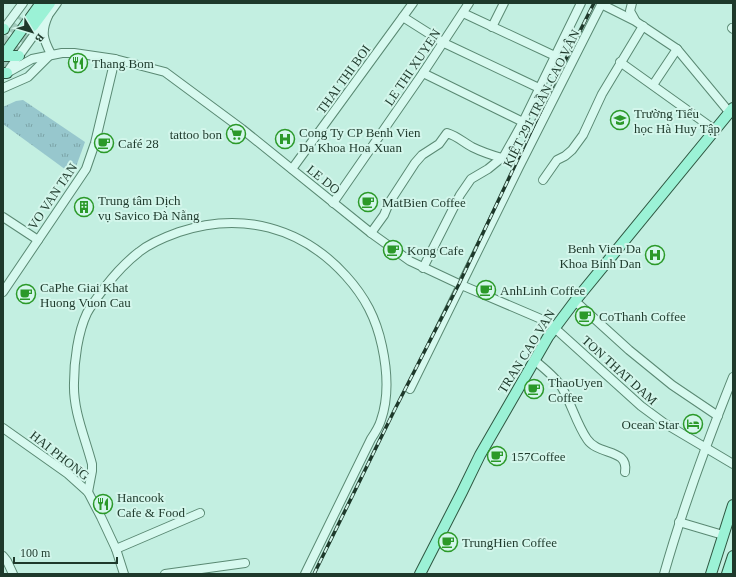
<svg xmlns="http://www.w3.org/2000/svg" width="736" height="577" viewBox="0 0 736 577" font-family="Georgia,serif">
<defs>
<pattern id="grass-tufts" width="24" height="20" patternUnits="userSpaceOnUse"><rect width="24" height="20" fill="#97c7cd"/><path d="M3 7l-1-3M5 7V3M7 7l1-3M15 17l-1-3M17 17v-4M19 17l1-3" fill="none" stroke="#7ba3a7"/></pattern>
</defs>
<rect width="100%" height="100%" fill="#c3efe1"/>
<polygon fill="url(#grass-tufts)" points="23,100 85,142 73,175 3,124 3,107 16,101"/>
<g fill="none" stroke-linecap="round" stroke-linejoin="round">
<g stroke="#a2cbbd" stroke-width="10" stroke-dasharray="10 5" stroke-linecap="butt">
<polyline points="3,45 22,18"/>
<polyline points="3,66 33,26"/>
</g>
<g stroke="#5a8973" stroke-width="10">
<g id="minor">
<polyline points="632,3 630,11 635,20"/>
<polyline points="601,4 635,21 677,49 730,113"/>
<polyline points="463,13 555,56"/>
<polyline points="403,17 444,43 539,88"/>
<polyline points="492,27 504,3"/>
<polyline points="732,28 733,29"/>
<polyline points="3,30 23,3"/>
<polyline points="620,62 715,130"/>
<polyline points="8,71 57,3"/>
<polyline points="7,73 32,59 62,53 74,53 115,59 165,72 242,129 371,233 410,261 459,284 548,322 641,406 664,423 733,464"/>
<polyline points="423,73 523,122"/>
<polyline points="653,85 677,49"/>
<path d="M 3,88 L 28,77 L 51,54 C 43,39 41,32 48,16"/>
<polyline points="292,169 413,3"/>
<polyline points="543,180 557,160 565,156 572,150 583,135 602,94 643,26"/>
<polyline points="333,203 423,73 469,3"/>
<polyline points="3,217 38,240"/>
<path d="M 371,233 L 384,215 L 389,203 L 415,163 L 422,155 L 439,144 L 447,133 C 457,136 463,142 472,147 C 482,152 491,155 502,158"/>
<polyline points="423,268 460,195 471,179 488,169 504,156 523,122 581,3"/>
<polyline points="3,292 86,169 95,143 115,59"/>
<polyline points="575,301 629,350 672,385 718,416"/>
<path d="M 534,360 C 544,368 554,376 561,386 C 571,402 576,423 587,439 C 598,456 629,448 625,472"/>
<polyline points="410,389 519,167 602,3"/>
<polyline points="3,428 68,474 88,492 101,517 116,549 124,574"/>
<path d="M 88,492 L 92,471 L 92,464 C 85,437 73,411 74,383 C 74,361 78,332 87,313 C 92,304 99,295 105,287 C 115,274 126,262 139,252 C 150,243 165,237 179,232 C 241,211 302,227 346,276 C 365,297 376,318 382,346 C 387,369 389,397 381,420 C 379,427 375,433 371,439 L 305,574"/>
<polyline points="679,522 723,535"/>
<polyline points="116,549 200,513"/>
<polyline points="3,556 7,561 13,574"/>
<polyline points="165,574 245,563"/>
<path d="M 664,574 C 683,507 707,442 733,377"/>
</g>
</g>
<g stroke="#2e5741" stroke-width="12">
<g id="major">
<polyline points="33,26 50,3"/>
<polyline points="3,29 4,29"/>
<polyline points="3,56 41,3"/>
<polyline points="3,56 19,56"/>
<polyline points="3,73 7,73"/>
<polyline points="420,574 462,492 480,455 548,337 575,301 733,108"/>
<polyline points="711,574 733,505"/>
<polyline points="727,574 733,556"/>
</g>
</g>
<use href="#minor" stroke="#d7f9ef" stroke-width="8"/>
<use href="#major" stroke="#9bf2d6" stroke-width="10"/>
<g stroke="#1e392b" stroke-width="3.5">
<polyline id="rail" points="314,574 395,409 459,284 552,87 594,3"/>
</g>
<use href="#rail" stroke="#d3f6eb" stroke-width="2" stroke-dasharray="6" stroke-linecap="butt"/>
</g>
<defs>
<g id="restaurant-ring" transform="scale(1)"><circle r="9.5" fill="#d3f6eb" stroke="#2b9929" stroke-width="1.5"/><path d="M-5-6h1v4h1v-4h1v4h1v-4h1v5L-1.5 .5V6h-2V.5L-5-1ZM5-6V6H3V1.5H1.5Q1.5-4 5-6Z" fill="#2b9929"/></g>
<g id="school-ring" transform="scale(1)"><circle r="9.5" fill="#d3f6eb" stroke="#2b9929" stroke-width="1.5"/><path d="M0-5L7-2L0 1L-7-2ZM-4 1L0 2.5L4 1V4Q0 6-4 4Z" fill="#2b9929"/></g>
<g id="supermarket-ring" transform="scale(1)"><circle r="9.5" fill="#d3f6eb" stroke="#2b9929" stroke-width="1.5"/><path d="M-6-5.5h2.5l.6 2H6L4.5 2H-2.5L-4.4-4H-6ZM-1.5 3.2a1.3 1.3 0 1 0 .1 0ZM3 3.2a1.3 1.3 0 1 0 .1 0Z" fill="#2b9929"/></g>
<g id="hospital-ring" transform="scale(1)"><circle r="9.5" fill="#d3f6eb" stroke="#2b9929" stroke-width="1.5"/><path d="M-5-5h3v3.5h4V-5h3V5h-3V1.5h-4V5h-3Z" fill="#2b9929"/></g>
<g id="cafe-ring" transform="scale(1)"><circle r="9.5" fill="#d3f6eb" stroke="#2b9929" stroke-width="1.5"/><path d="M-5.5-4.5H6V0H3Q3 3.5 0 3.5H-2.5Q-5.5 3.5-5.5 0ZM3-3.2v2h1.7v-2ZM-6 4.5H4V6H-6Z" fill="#2b9929"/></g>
<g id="building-ring" transform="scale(1)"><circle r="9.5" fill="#d3f6eb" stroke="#2b9929" stroke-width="1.5"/><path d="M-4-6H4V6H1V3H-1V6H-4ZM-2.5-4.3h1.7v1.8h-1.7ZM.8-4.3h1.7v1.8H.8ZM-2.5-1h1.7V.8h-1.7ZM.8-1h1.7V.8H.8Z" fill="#2b9929"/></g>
<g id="hotel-ring" transform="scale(1)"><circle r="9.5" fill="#d3f6eb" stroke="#2b9929" stroke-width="1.5"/><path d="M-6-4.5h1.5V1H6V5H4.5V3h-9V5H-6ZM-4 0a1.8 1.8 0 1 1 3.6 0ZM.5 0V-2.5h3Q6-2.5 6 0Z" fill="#2b9929"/></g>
</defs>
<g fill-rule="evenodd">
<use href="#restaurant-ring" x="78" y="63"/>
<use href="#school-ring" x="620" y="120"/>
<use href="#supermarket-ring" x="236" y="134"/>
<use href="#hospital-ring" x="285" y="139"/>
<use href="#cafe-ring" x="104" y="143"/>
<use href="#cafe-ring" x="368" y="202"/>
<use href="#building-ring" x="84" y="207"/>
<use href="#cafe-ring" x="393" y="250"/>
<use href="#hospital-ring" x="655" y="255"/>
<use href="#cafe-ring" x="486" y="290"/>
<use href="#cafe-ring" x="26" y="294"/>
<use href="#cafe-ring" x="585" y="316"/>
<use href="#cafe-ring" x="534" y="389"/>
<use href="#hotel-ring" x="693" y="424"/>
<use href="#cafe-ring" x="497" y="456"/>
<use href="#restaurant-ring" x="103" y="504"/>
<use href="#cafe-ring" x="448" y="542"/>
</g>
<g text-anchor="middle" stroke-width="4" stroke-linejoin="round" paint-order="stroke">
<g font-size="13" fill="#1e392b" stroke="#d3f6eb" text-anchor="start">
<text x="92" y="68">Thang Bom</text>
<text x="634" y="118">Trường Tiểu<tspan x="634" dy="15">học Hà Huy Tập</tspan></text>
<text x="299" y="137">Cong Ty CP Benh Vien<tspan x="299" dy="15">Da Khoa Hoa Xuan</tspan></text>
<text x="222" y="139" text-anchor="end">tattoo bon</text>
<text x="118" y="148">Café 28</text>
<text x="98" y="205">Trung tâm Dịch<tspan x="98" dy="15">vụ Savico Đà Nẵng</tspan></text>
<text x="382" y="207">MatBien Coffee</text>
<text x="641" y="253" text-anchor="end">Benh Vien Da<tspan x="641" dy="15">Khoa Binh Dan</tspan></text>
<text x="407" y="255">Kong Cafe</text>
<text x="40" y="292">CaPhe Giai Khat<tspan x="40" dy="15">Huong Vuon Cau</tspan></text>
<text x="500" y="295">AnhLinh Coffee</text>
<text x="599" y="321">CoThanh Coffee</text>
<text x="548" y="387">ThaoUyen<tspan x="548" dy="15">Coffee</tspan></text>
<text x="679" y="429" text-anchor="end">Ocean Star</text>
<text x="511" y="461">157Coffee</text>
<text x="117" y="502">Hancook<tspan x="117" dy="15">Cafe &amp; Food</tspan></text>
<text x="462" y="547">TrungHien Coffee</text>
</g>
<g font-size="13" fill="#1e392b" stroke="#d3f6eb">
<text transform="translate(412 67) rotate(-56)" y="5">LE THI XUYEN</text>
<text transform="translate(343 79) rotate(-54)" y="5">THAI THI BOI</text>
<text transform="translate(541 98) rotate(-63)" y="5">KIỆT 291 TRẦN CAO VÂN</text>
<text transform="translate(324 179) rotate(39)" y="5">LE DO</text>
<text transform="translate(52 196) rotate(-56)" y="5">VO VAN TAN</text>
<text transform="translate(526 351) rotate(-58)" y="5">TRAN CAO VAN</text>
<text transform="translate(620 370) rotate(42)" y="5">TON THAT DAM</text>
<text transform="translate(60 455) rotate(38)" y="5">HAI PHONG</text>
</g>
</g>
<rect width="736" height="577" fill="none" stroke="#1e392b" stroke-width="8"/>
<g transform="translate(32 32) rotate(128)" stroke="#d3f6eb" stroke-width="3" paint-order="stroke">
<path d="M0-3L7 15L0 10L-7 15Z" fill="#1e392b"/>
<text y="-6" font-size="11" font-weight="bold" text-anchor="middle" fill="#1e392b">B</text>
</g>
<path d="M14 557v6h103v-6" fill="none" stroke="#1e392b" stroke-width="2"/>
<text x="20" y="557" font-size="12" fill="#1e392b" stroke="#d3f6eb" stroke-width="3" paint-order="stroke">100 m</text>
</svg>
